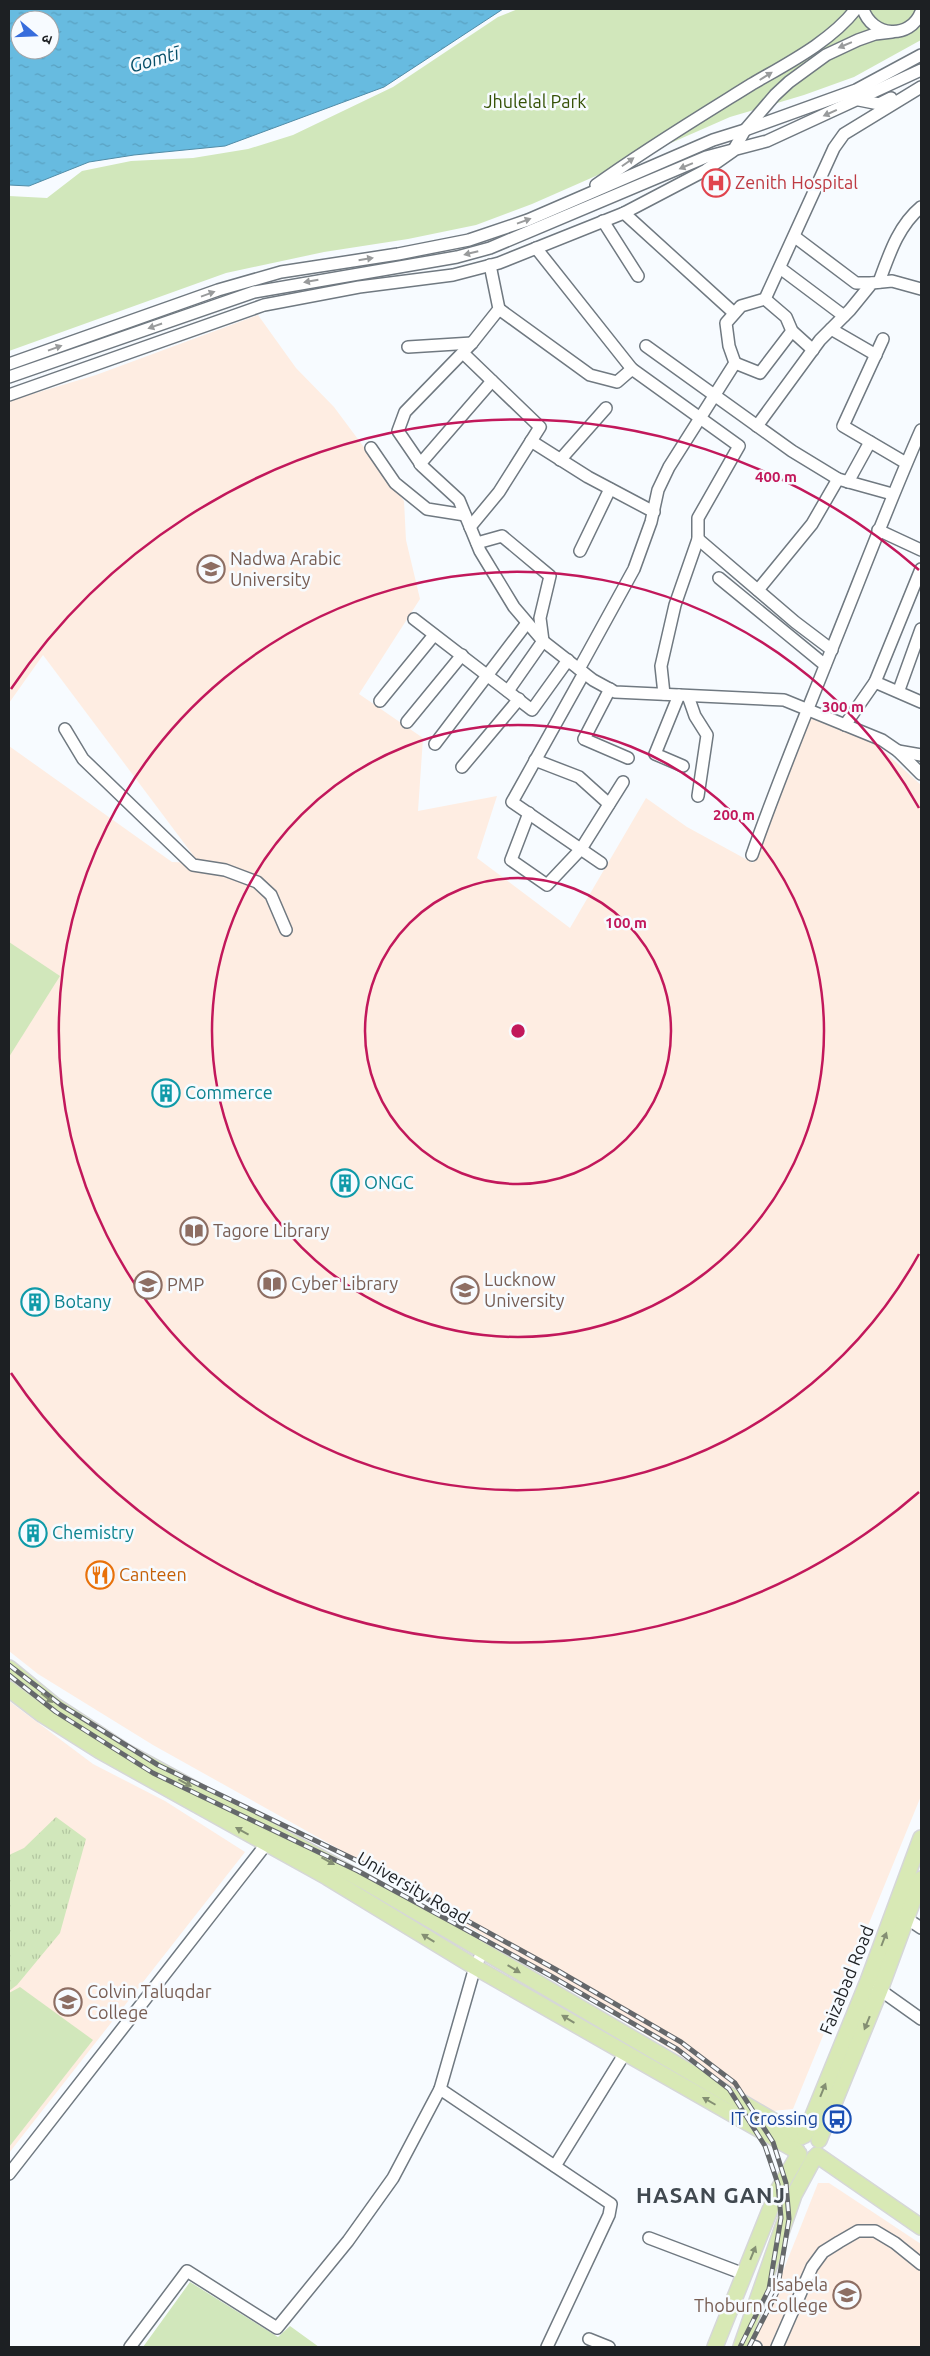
<svg xmlns="http://www.w3.org/2000/svg" width="930" height="2356" viewBox="0 0 930 2356" font-family="Ubuntu,'Noto Sans Devanagari',sans-serif">
<defs>
<pattern id="grass-tufts" width="24" height="20" patternUnits="userSpaceOnUse" patternTransform="scale(1.25)"><rect width="24" height="20" fill="#d1e7bb"/><path d="M3 7l-1-3M5 7V3M7 7l1-3M15 17l-1-3M17 17v-4M19 17l1-3" fill="none" stroke="#b3c6a0"/></pattern>
<pattern id="water-ripples" width="26" height="14" patternUnits="userSpaceOnUse" patternTransform="scale(1.25)"><rect width="26" height="14" fill="#67bbe0"/><path d="M2 4q2-2 4 0t4 0M15 11q2-2 4 0t4 0" fill="none" stroke="#59a0c0"/></pattern>
</defs>
<rect width="100%" height="100%" fill="#f7fbff"/>
<g fill="#feede2">
<polygon points="258,315 296,368 334,407 404,501 406,540 420,599 359,694 423,738 418,811 497,796 477,858 570,928 646,798 687,827 753,863 808,716 875,743 921,785 921,1796 793,2109 772,2111 364,1863 153,1745 38,1674 9,1651 9,746 172,862 199,863 43,655 9,703 9,401 96,375"/>
<polygon points="9,1701 93,1764 165,1801 245,1852 9,2153"/>
<polygon points="818,2183 829,2183 921,2244 921,2347 753,2347"/>
</g>
<polygon fill="url(#grass-tufts)" points="56,1817 86,1839 60,1933 17,1985 9,1991 9,1855 24,1848"/>
<g fill="#d1e7bb">
<polygon points="518,9 921,9 921,40 854,77 804,95 730,117 532,204 476,225 408,239 324,252 226,273 9,351 9,196 47,198 82,171 131,161 193,158 248,149 293,135 393,87 498,17"/>
<polygon points="9,942 60,976 9,1057"/>
<polygon points="20,1987 93,2040 9,2147 9,1993"/>
<polygon points="190,2282 278,2337 290,2326 319,2347 143,2347"/>
</g>
<path fill="url(#water-ripples)" stroke="#518ca7" fill-rule="evenodd" d="M 9,9 L 503,9 L 384,87 L 225,146 L 134,155 L 89,162 L 29,186 L 9,185 ZM 20,20 L 50,20 L 50,50 L 20,50 Z"/>
<g fill="none" stroke-linecap="round" stroke-linejoin="round">
<g stroke="#707981" stroke-width="14">
<g id="minor">
<path d="M 863,9 C 872,37 910,40 921,12"/>
<polyline points="859,100 879,104 891,98"/>
<path d="M 596,185 C 646,149 699,117 752,84 C 788,63 830,42 856,9"/>
<polyline points="624,213 734,313"/>
<polyline points="603,221 638,276"/>
<polyline points="795,237 856,283 872,283"/>
<polyline points="536,248 632,369"/>
<polyline points="490,265 499,309 472,343 405,412 398,431 422,466 459,500 480,551 514,607 543,641 593,680 615,692 784,700 882,740 898,751 921,774"/>
<polyline points="780,268 844,316"/>
<path d="M 879,282 C 889,255 898,226 921,207"/>
<polyline points="765,299 786,317 792,331 813,350"/>
<polyline points="499,309 590,375 617,382 632,369 739,446 698,518 698,539 675,605 661,666 664,694"/>
<polyline points="831,329 876,355"/>
<polyline points="883,339 843,426 906,463"/>
<polyline points="646,346 792,451 838,479 892,494"/>
<polyline points="408,347 472,343"/>
<polyline points="463,353 540,427 499,492 470,527"/>
<polyline points="735,363 760,373 792,331"/>
<polyline points="9,364 218,290 281,272 398,254 469,240 528,220 713,140 745,130 856,90 921,55"/>
<polyline points="9,377 254,292 457,257 490,248 706,157 767,141 921,70"/>
<polyline points="9,395 264,305 359,287 453,275 499,263 624,213 706,170 733,151 745,130 775,95 789,82 826,55 858,40 875,34 892,32"/>
<polyline points="757,426 820,340 850,310 872,283 892,281 921,289"/>
<polyline points="531,441 588,477 654,512"/>
<polyline points="371,448 395,483 427,509 465,515"/>
<polyline points="560,460 606,408"/>
<polyline points="420,464 492,381"/>
<polyline points="848,482 870,442"/>
<polyline points="878,530 921,550"/>
<polyline points="698,539 795,622 832,650"/>
<polyline points="477,543 502,536 550,576 540,618 543,641 508,691"/>
<polyline points="580,551 610,489"/>
<polyline points="719,578 825,665"/>
<polyline points="758,590 812,524 838,479"/>
<polyline points="414,619 532,710 568,660"/>
<polyline points="579,669 634,569 651,522 658,490 669,467 735,363 729,346 726,323 741,306 765,299 834,148 844,134 921,87"/>
<polyline points="584,673 512,802 601,863"/>
<polyline points="875,682 921,702"/>
<polyline points="610,689 584,739 628,758"/>
<polyline points="899,690 921,629"/>
<polyline points="679,695 655,754 683,766"/>
<polyline points="688,696 695,716 707,735 698,796"/>
<polyline points="380,701 434,635"/>
<polyline points="407,722 462,655"/>
<polyline points="845,725 875,682 921,569"/>
<polyline points="65,729 83,759 193,865 225,870 257,882 271,895 286,930"/>
<polyline points="435,744 527,623"/>
<polyline points="898,751 921,755"/>
<polyline points="535,760 579,777 609,804"/>
<polyline points="462,767 519,699"/>
<polyline points="529,813 511,860 547,885 581,849 623,782"/>
<path d="M 752,855 C 776,786 804,719 831,651 C 861,577 889,502 921,430"/>
<polyline points="900,1914 921,1928"/>
<polyline points="876,1987 921,2019"/>
<polyline points="440,2089 611,2204 609,2215 547,2347"/>
<polyline points="555,2166 625,2053"/>
<polyline points="9,2174 271,1838"/>
<polyline points="649,2238 744,2274"/>
<polyline points="589,2339 609,2347"/>
<polyline points="743,2343 756,2347"/>
<polyline points="130,2347 187,2271 277,2328 348,2241 393,2178 440,2089 475,1967 483,1951"/>
<polyline points="777,2347 812,2267 823,2252 839,2242 858,2231 875,2231 895,2243 921,2264"/>
</g>
</g>
<g stroke="#d6d7d7" stroke-width="18">
<g id="major">
<polyline points="9,1668 54,1705 126,1752 369,1884 801,2137"/>
<polyline points="9,1689 43,1715 100,1751 327,1877 475,1967 797,2151"/>
<polyline points="805,2135 868,1981 921,1838"/>
<polyline points="819,2140 880,1990 921,1879"/>
<polyline points="817,2155 921,2227"/>
<polyline points="715,2347 778,2190 799,2154"/>
<polyline points="741,2347 794,2195 814,2158"/>
</g>
</g>
<use href="#minor" stroke="#fff" stroke-width="11"/>
<use href="#major" stroke="#d8e9b5" stroke-width="15"/>
<g stroke="#65686b" stroke-width="5">
<g id="rail">
<polyline points="9,1665 61,1705 158,1765 362,1863 555,1969 681,2042 735,2083 773,2142 786,2183 789,2219 777,2292 749,2347"/>
<polyline points="9,1675 56,1712 153,1773 358,1871 551,1976 677,2049 729,2089 765,2146 778,2184 781,2218 769,2289 740,2347"/>
</g>
</g>
<use href="#rail" stroke="#f7fbff" stroke-width="3" stroke-dasharray="9" stroke-linecap="butt"/>
</g>
<defs><path id="oneway-solid" d="M-6-.8H1V-3.2L6.5 0L1 3.2V.8H-6Z" transform="scale(1.25)"/></defs>
<g fill="#999b9c">
<use href="#oneway-solid" transform="translate(845 45) rotate(157)"/>
<use href="#oneway-solid" transform="translate(766 76) rotate(-32)"/>
<use href="#oneway-solid" transform="translate(830 113) rotate(156)"/>
<use href="#oneway-solid" transform="translate(628 162) rotate(-35)"/>
<use href="#oneway-solid" transform="translate(686 166) rotate(157)"/>
<use href="#oneway-solid" transform="translate(524 221) rotate(-20)"/>
<use href="#oneway-solid" transform="translate(471 253) rotate(166)"/>
<use href="#oneway-solid" transform="translate(366 259) rotate(-9)"/>
<use href="#oneway-solid" transform="translate(311 281) rotate(170)"/>
<use href="#oneway-solid" transform="translate(208 294) rotate(-20)"/>
<use href="#oneway-solid" transform="translate(155 326) rotate(161)"/>
<use href="#oneway-solid" transform="translate(55 348) rotate(-20)"/>
</g>
<g fill="#848f73">
<use href="#oneway-solid" transform="translate(47 1698) rotate(39)"/>
<use href="#oneway-solid" transform="translate(185 1783) rotate(28)"/>
<use href="#oneway-solid" transform="translate(242 1831) rotate(-151)"/>
<use href="#oneway-solid" transform="translate(328 1861) rotate(29)"/>
<use href="#oneway-solid" transform="translate(428 1938) rotate(-149)"/>
<use href="#oneway-solid" transform="translate(884 1939) rotate(-69)"/>
<use href="#oneway-solid" transform="translate(514 1969) rotate(31)"/>
<use href="#oneway-solid" transform="translate(568 2019) rotate(-149)"/>
<use href="#oneway-solid" transform="translate(867 2023) rotate(112)"/>
<use href="#oneway-solid" transform="translate(823 2090) rotate(-68)"/>
<use href="#oneway-solid" transform="translate(709 2101) rotate(-150)"/>
<use href="#oneway-solid" transform="translate(753 2253) rotate(-68)"/>
</g>
<g fill="none" stroke="#c2185b" stroke-width="2.5">
<circle cx="518" cy="1031" r="153"/>
<circle cx="518" cy="1031" r="306"/>
<path d="M919 1254A459 459 0 1 1 919 808"/>
<path d="M919 1492A611 611 0 0 1 11 1373M11 689A611 611 0 0 1 919 570"/>
</g>
<defs>
<g id="hospital-ring" transform="scale(1.4375)"><circle r="9.5" fill="#f7fbff" stroke="#e0444e" stroke-width="1.5"/><path d="M-5-5h3v3.5h4V-5h3V5h-3V1.5h-4V5h-3Z" fill="#e0444e"/></g>
<g id="university-ring" transform="scale(1.4375)"><circle r="9.5" fill="#f7fbff" stroke="#8d6e63" stroke-width="1.5"/><path d="M0-5L7-2L0 1L-7-2ZM-4 1L0 2.5L4 1V4Q0 6-4 4Z" fill="#8d6e63"/></g>
<g id="building-ring" transform="scale(1.4375)"><circle r="9.5" fill="#f7fbff" stroke="#0f9aa8" stroke-width="1.5"/><path d="M-4-6H4V6H1V3H-1V6H-4ZM-2.5-4.3h1.7v1.8h-1.7ZM.8-4.3h1.7v1.8H.8ZM-2.5-1h1.7V.8h-1.7ZM.8-1h1.7V.8H.8Z" fill="#0f9aa8"/></g>
<g id="library-ring" transform="scale(1.4375)"><circle r="9.5" fill="#f7fbff" stroke="#8d6e63" stroke-width="1.5"/><path d="M-6-4Q-3-5.5-.7-3.5V5Q-3 3-6 4ZM6-4Q3-5.5 .7-3.5V5Q3 3 6 4Z" fill="#8d6e63"/></g>
<g id="restaurant-ring" transform="scale(1.4375)"><circle r="9.5" fill="#f7fbff" stroke="#e8710a" stroke-width="1.5"/><path d="M-5-6h1v4h1v-4h1v4h1v-4h1v5L-1.5 .5V6h-2V.5L-5-1ZM5-6V6H3V1.5H1.5Q1.5-4 5-6Z" fill="#e8710a"/></g>
<g id="bus-ring" transform="scale(1.4375)"><circle r="9.5" fill="#f7fbff" stroke="#1a4fb4" stroke-width="1.5"/><path d="M-5-6H5V4H4V6H2V4H-2V6H-4V4H-5ZM-3.5-4V0h7V-4ZM-3.5 1.2v1.5H-2V1.2ZM2 1.2v1.5H3.5V1.2Z" fill="#1a4fb4"/></g>
</defs>
<g fill-rule="evenodd">
<use href="#hospital-ring" x="716" y="183"/>
<use href="#university-ring" x="211" y="569"/>
<use href="#building-ring" x="166" y="1093"/>
<use href="#building-ring" x="345" y="1183"/>
<use href="#library-ring" x="194" y="1231"/>
<use href="#library-ring" x="272" y="1284"/>
<use href="#university-ring" x="148" y="1285"/>
<use href="#university-ring" x="465" y="1290"/>
<use href="#building-ring" x="35" y="1302"/>
<use href="#building-ring" x="33" y="1533"/>
<use href="#restaurant-ring" x="100" y="1575"/>
<use href="#university-ring" x="68" y="2002"/>
<use href="#bus-ring" x="837" y="2119"/>
<use href="#university-ring" x="847" y="2295"/>
</g>
<g text-anchor="middle" stroke-width="5" stroke-linejoin="round" paint-order="stroke">
<g font-size="18" fill="#355106" stroke="#f7fbff">
<text x="535" y="108">Jhulelal Park</text>
</g>
<g font-size="18" fill="#be3a42" stroke="#f7fbff" text-anchor="start">
<text x="735" y="189">Zenith Hospital</text>
</g>
<g font-size="18" fill="#785e54" stroke="#f7fbff" text-anchor="start">
<text x="230" y="565">Nadwa Arabic<tspan x="230" dy="21">University</tspan></text>
<text x="213" y="1237">Tagore Library</text>
<text x="484" y="1286">Lucknow<tspan x="484" dy="21">University</tspan></text>
<text x="291" y="1290">Cyber Library</text>
<text x="167" y="1291">PMP</text>
<text x="87" y="1998">Colvin Taluqdar<tspan x="87" dy="21">College</tspan></text>
<text x="828" y="2291" text-anchor="end">Isabela<tspan x="828" dy="21">Thoburn College</tspan></text>
</g>
<g font-size="18" fill="#0d838f" stroke="#f7fbff" text-anchor="start">
<text x="185" y="1099">Commerce</text>
<text x="364" y="1189">ONGC</text>
<text x="54" y="1308">Botany</text>
<text x="52" y="1539">Chemistry</text>
</g>
<g font-size="18" fill="#c56008" stroke="#f7fbff" text-anchor="start">
<text x="119" y="1581">Canteen</text>
</g>
<g font-size="18" fill="#1d2023" stroke="#f7fbff">
<text transform="translate(413 1888) rotate(30)" y="6">University Road</text>
<text transform="translate(847 1980) rotate(-68)" y="6">Faizabad Road</text>
</g>
<g font-size="18" fill="#164399" stroke="#f7fbff" text-anchor="end">
<text x="818" y="2125">IT Crossing</text>
</g>
<g font-size="19" font-style="italic" fill="#08506a" stroke="#f7fbff">
<text transform="translate(154 59) rotate(-16)" y="7">Gomtī</text>
</g>
<g font-size="22" font-weight="bold" letter-spacing="1" fill="#414950" stroke="#f7fbff">
<text x="711" y="2203">HASAN GANJ</text>
</g>
</g>
<circle cx="518" cy="1031" r="8" fill="#c2185b" stroke="#f7fbff" stroke-width="2.5"/>
<g font-size="15" text-anchor="middle" font-weight="bold" fill="#c2185b" stroke="#f7fbff" stroke-width="5" stroke-linejoin="round" paint-order="stroke">
<text x="776" y="482">400 m</text>
<text x="843" y="712">300 m</text>
<text x="734" y="820">200 m</text>
<text x="626" y="928">100 m</text>
</g>
<rect width="930" height="2356" fill="none" stroke="#1d2023" stroke-width="20"/>
<g transform="translate(35 35) rotate(109)"><circle r="24" fill="#f7fbff" stroke="#a0a3a7"/>
<path d="M0-4L9 19L0 12L-9 19Z" fill="#376ddc"/>
<text y="-8" font-size="14" font-weight="bold" text-anchor="middle" fill="#1d2023">उ</text>
</g>
</svg>
